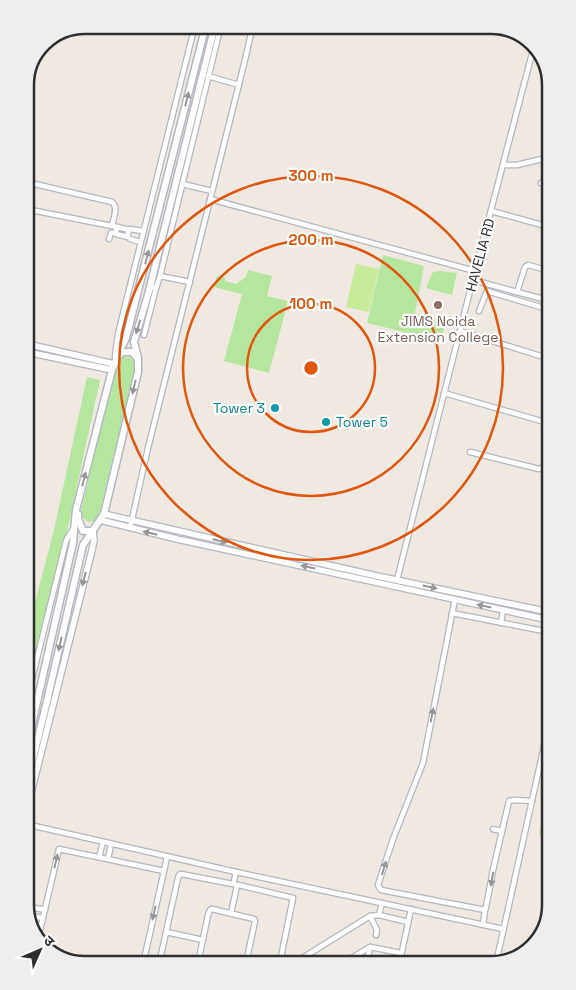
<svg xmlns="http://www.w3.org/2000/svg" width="576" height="990" viewBox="0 0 576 990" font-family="'Space Grotesk','Noto Sans Devanagari',sans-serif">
<rect width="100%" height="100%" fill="#efe9e1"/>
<g fill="#b6e59e">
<polygon points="383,255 424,266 415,313 446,321 441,341 367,323"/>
<polygon points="248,270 272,276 267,296 288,301 269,373 224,361 242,294 214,287 217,276 225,278 225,281 236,284 246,277"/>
<polygon points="441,271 457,273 452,295 426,288 433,272"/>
<path d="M 124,357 C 131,357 134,360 135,367 L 99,515 C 94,526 82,523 81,511 L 117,362 L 120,359 Z"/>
<polygon points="87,377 100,380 67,532 29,678 29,625 54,530"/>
<polygon points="550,780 551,837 539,835"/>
</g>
<polygon fill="#c9ec9a" points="356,264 379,269 369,312 346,307"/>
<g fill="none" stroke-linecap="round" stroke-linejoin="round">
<g stroke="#b4b7c1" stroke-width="7">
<g id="minor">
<polyline points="208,76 239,85"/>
<polyline points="503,165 517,165 546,158"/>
<path d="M 26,182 L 112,202 C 119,207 113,219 112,226"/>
<polyline points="541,183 546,182"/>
<polyline points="182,184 212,191"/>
<polyline points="210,199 475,271"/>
<polyline points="26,209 117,227"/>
<polyline points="491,211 546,226"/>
<polyline points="128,237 116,234 115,233 118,227 129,230"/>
<polyline points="109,239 111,233 115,233"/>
<polyline points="140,242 130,239 127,235 130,229 143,231"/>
<polyline points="160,276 190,282"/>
<polyline points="473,280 517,292 525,267 528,265 546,270"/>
<polyline points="150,286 156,288 160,276 221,25"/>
<polyline points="517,292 547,300"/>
<polyline points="479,311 487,291 547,309"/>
<polyline points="460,331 547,358"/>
<polyline points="144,335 156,288"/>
<polyline points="115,357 118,334 195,25"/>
<polyline points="444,393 548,423"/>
<polyline points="470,452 539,469 544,467 548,456"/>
<polyline points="130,528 148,448 244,64 253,25"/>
<polyline points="397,580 475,271 534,46"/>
<polyline points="455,599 423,763 393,839 378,885 381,890 485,910 486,907 493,870 509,801 514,800 532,801"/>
<polyline points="452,613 549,632"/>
<polyline points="501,623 503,610"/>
<polyline points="29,691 66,541 73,529"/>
<polyline points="30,825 236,872 503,929"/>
<polyline points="493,829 502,831"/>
<polyline points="99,857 103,842"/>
<polyline points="108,859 111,844"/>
<polyline points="164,871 167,857"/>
<polyline points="234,881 236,872"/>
<polyline points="31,907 45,910"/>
<polyline points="231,913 237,886"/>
<polyline points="379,915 408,922"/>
<polyline points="31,916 43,918"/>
<polyline points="370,916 377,930 376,935"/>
<polyline points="483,925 485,910"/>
<polyline points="166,932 203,940"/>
<polyline points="38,939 59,849 164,871 143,964"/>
<polyline points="497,959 550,719"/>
<polyline points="347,961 370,947 401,953"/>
<polyline points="367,961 370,947"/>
<polyline points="400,961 411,909"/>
<polyline points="296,962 370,916 379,915 382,903"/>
<polyline points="198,963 208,915 210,910 212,909 254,919 255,921 246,963"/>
<polyline points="159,964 178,878 179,875 181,874 243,886 293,898 280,962"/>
</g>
</g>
<g stroke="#b4b7c1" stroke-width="8">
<g id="tertiary">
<polyline points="27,344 114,364"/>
<polyline points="27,352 112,370"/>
<polyline points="104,514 377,576 549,612"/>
<polyline points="100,520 177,539 549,620"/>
<polyline points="30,797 92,550 94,540 93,531"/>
</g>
</g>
<g stroke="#b4b7c1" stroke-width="9">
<g id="secondary">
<polyline points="118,355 126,338 206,25"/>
<polyline points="138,358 134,342 149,291 215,25"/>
<polyline points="78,514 78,519 83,531 93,531"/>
<polyline points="30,733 73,543 76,510 112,370 117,358 122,352 132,352 138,359 138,372 104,514 83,545 47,701 30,771"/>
</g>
</g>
<use href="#minor" stroke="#fff" stroke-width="4.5"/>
<use href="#tertiary" stroke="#fff" stroke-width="5.5"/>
<use href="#secondary" stroke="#fff" stroke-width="6"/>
</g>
<defs><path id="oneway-solid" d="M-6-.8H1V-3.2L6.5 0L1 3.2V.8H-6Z" transform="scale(1.25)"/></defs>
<g fill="#969696">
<use href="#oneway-solid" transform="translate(187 99) rotate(-76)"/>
<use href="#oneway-solid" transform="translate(147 257) rotate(-76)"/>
<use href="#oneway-solid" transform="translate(138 327) rotate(107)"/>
<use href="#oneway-solid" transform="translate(134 387) rotate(103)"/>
<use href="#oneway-solid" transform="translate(84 479) rotate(-76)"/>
<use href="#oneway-solid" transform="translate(150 533) rotate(-167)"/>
<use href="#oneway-solid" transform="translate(220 541) rotate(13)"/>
<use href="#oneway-solid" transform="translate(308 567) rotate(-168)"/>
<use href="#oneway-solid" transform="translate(84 579) rotate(104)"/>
<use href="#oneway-solid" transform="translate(430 587) rotate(12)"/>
<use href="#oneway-solid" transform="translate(484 606) rotate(-168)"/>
<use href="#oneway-solid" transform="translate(60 644) rotate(103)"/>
<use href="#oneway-solid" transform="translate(432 715) rotate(-79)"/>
<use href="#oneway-solid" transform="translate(56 861) rotate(-77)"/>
<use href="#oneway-solid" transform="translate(384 868) rotate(-73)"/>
<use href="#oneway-solid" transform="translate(492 879) rotate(100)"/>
<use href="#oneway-solid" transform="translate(154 913) rotate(103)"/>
</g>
<g fill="none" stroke="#df570e" stroke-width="2.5">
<circle cx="311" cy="368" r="64"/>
<circle cx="311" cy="368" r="128"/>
<circle cx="311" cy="368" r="192"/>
</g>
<circle fill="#8d6e63" stroke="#fff" stroke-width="2" cx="438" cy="305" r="5"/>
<g fill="#0f9aa8" stroke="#fff" stroke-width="2">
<circle cx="275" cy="408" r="5"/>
<circle cx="326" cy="422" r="5"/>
</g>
<g text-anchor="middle" stroke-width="4.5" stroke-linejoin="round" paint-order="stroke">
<g font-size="14" fill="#2e2e2e" stroke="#fff">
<text transform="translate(480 255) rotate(-75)" y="5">HAVELIA RD</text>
</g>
<g font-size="14" fill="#785e54" stroke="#fff">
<text x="438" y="326">JIMS Noida<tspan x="438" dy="16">Extension College</tspan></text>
</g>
<g font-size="14" fill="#0d838f" stroke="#fff" text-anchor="end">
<text x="265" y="413">Tower 3</text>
<text x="336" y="427" text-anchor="start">Tower 5</text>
</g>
</g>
<path d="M0 0H576V990H0ZM85 34H491A51 51 0 0 1 542 85V905A51 51 0 0 1 491 956H85A51 51 0 0 1 34 905V85A51 51 0 0 1 85 34Z" fill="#eee" fill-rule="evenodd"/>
<path fill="none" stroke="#2e2e2e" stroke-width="2.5" d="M85 34H491A51 51 0 0 1 542 85V905A51 51 0 0 1 491 956H85A51 51 0 0 1 34 905V85A51 51 0 0 1 85 34Z"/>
<circle cx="311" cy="368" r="8" fill="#df570e" stroke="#fff" stroke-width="2.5"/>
<g font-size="15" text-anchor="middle" font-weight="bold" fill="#df570e" stroke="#fff" stroke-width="4.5" stroke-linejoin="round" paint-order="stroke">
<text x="311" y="181">300 m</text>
<text x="311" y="245">200 m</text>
<text x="311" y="309">100 m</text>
</g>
<g transform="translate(40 950) rotate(45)" stroke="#ffffff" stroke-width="4" paint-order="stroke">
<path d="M0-4L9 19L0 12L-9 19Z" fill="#2e2e2e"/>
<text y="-8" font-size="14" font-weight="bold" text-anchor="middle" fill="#2e2e2e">उ</text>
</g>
</svg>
